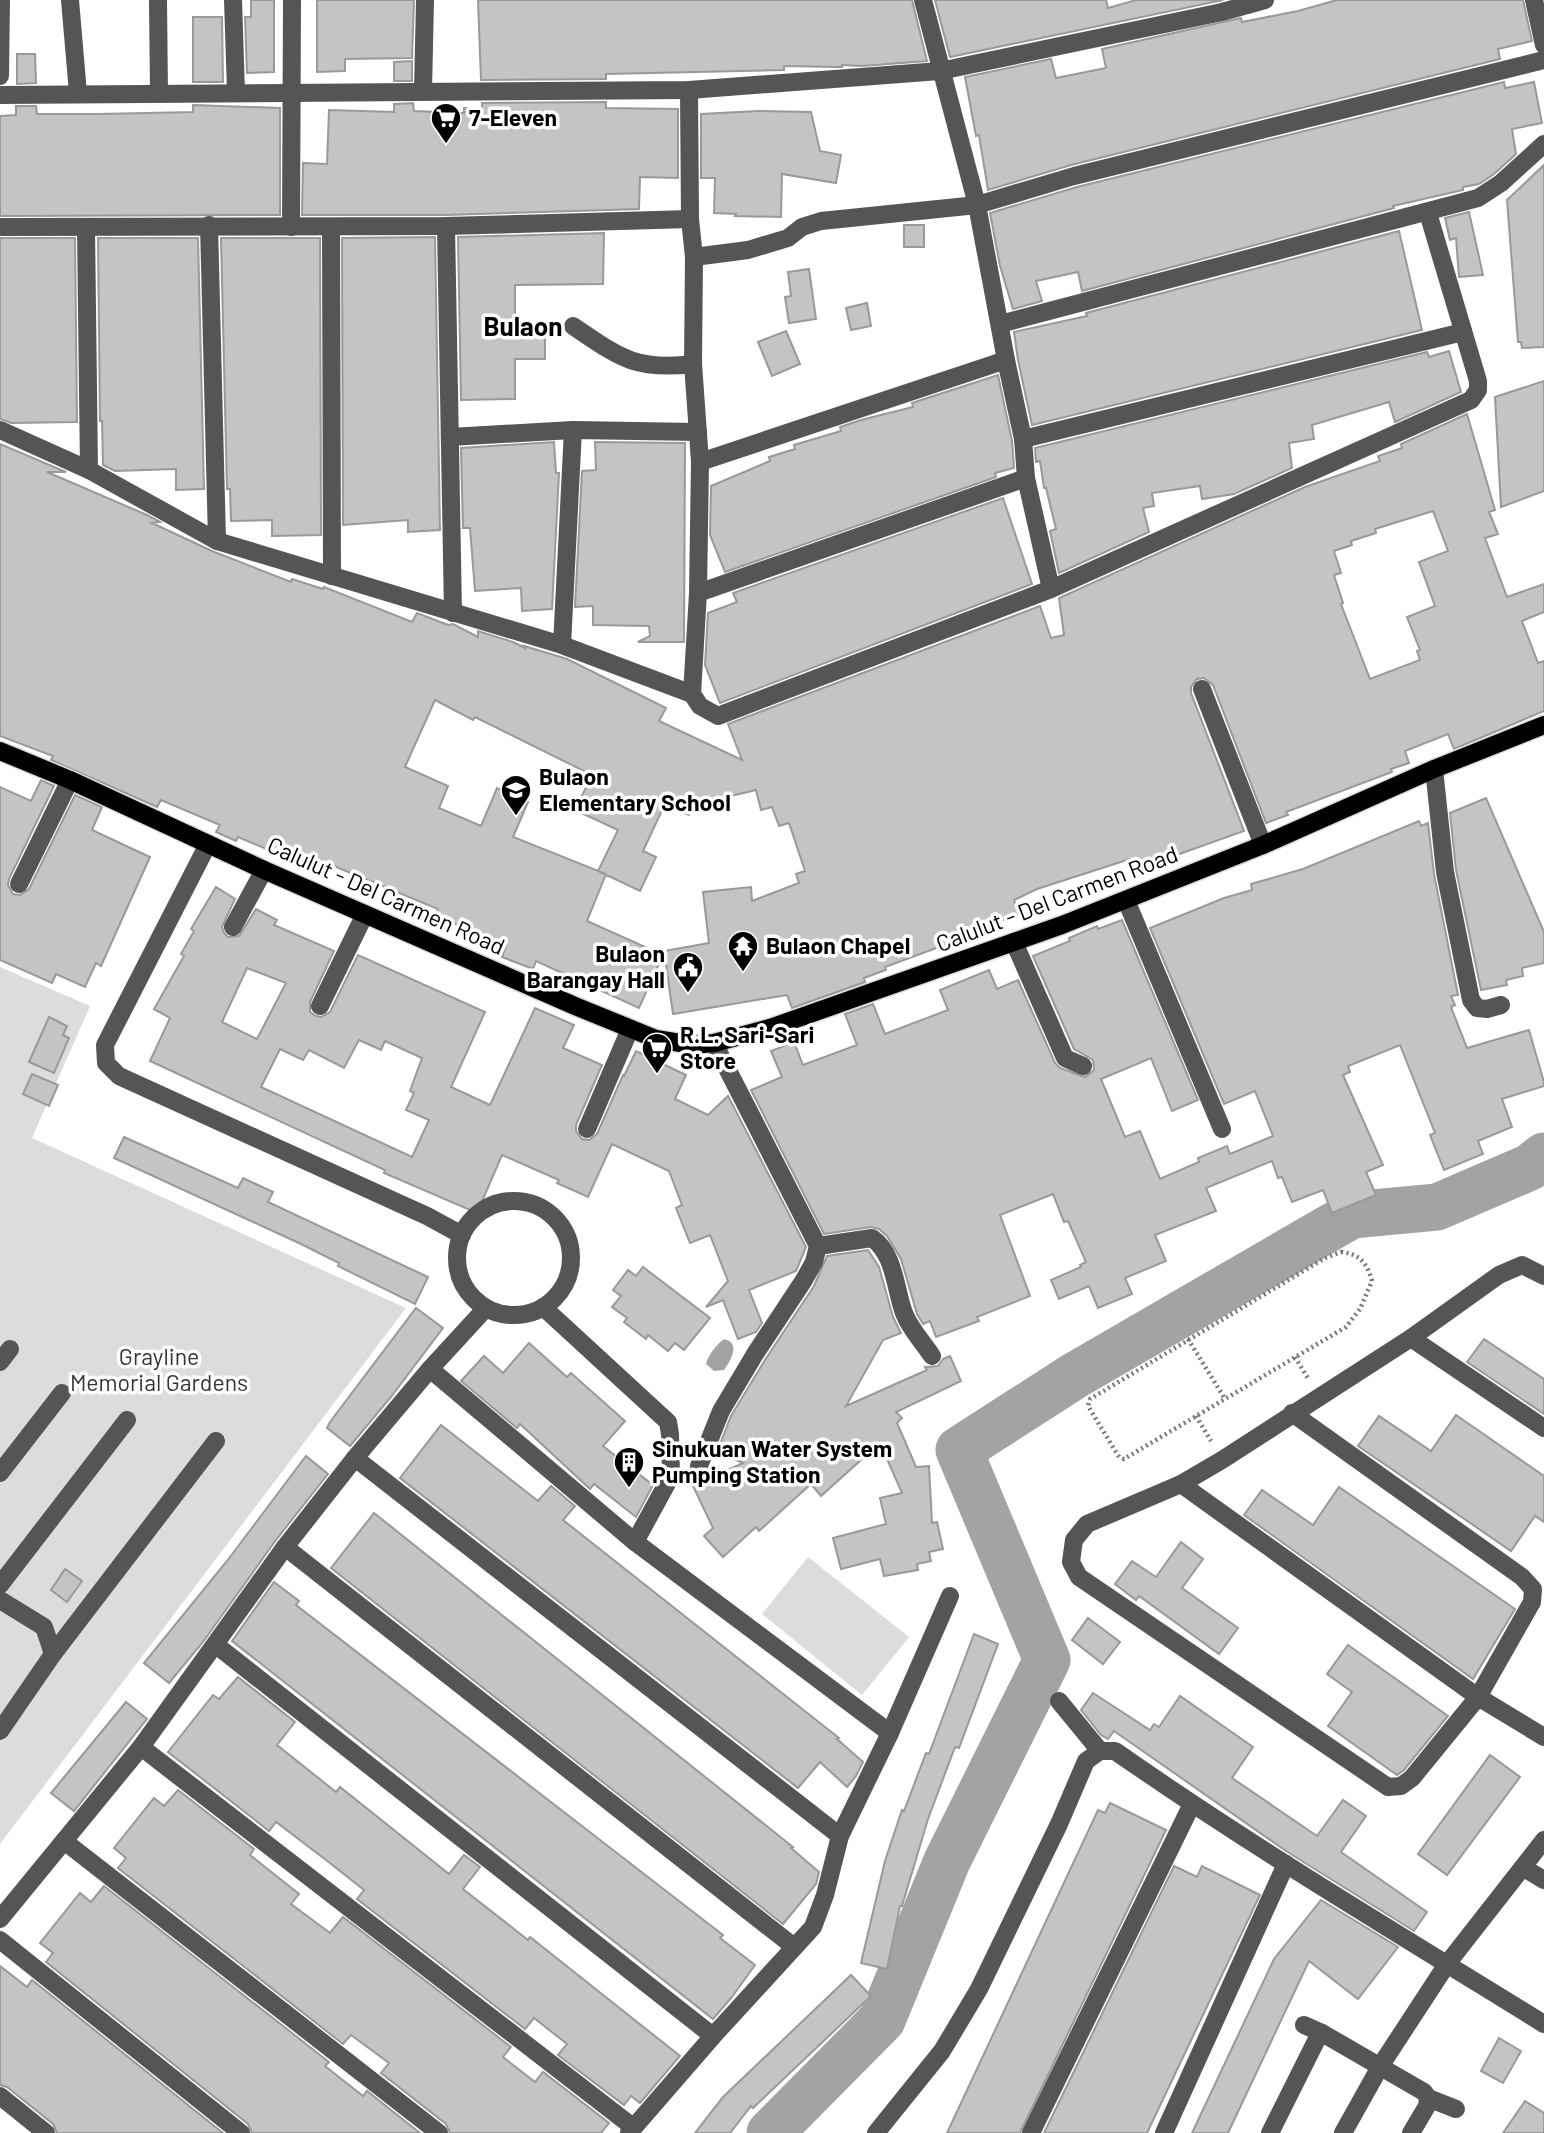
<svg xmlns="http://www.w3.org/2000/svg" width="1544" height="2133" viewBox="0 0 1544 2133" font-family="Barlow,sans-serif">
<rect width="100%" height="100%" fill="#fff"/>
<g fill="#dcdcdc">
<polygon points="0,967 90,1006 32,1138 406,1308 0,1844"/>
<polygon points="808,1557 909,1637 862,1695 762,1614"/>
</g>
<path fill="#a3a3a3" d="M 724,1339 C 741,1343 731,1360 724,1370 L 714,1371 L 706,1364 C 708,1355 717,1344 724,1339 Z"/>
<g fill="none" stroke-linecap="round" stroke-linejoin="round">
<polyline stroke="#a3a3a3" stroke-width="47" points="770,2133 882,2020 947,1861 1047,1660 959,1450 1074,1376 1352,1215 1437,1207 1530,1167 1544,1156"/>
</g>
<g fill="#c4c4c4" stroke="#999" stroke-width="2" fill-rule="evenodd">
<polygon points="251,0 274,0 274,72 247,73 245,17 251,17"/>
<polygon points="317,0 414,0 412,58 345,59 345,71 317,72"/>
<polygon points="478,0 912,0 927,61 862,66 842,65 842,67 836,67 784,66 784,70 606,74 606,79 481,80"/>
<polygon points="935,0 1106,0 1108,8 1136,0 1223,0 950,57"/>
<polygon points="1337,0 1523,0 1532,41 1498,49 1500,59 1071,165 988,190 979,135 976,136 965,77 1051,59 1056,78 1106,68 1102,49 1241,18 1242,22 1298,11"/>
<polygon points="193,17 222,17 223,82 193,82"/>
<polygon points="17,54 35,54 36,83 17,84"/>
<polygon points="412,61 412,81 394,81 394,62"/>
<polygon points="1504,82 1505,88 1534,82 1542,123 1512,129 1516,154 1494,174 1479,184 1463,187 1463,190 1393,206 1394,208 1082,291 1078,272 1036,281 1042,301 1013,309 1000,266 990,213 1077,187"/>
<polygon points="606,102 606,108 678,109 678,178 640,177 639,209 446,215 302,215 303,163 327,164 329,110 394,112 394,104 413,103 414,111 464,113 464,108 482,108 482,103"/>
<polygon points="193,105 280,108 280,215 0,216 0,116 16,115 16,106 36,106 37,114 98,114 193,112"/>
<polygon points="758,111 811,112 820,151 841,155 836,183 782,174 781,217 735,216 736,214 714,213 715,178 701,178 701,114"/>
<polygon points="1544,165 1544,347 1522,348 1521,342 1518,342 1507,200"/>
<polygon points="1469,212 1483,275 1459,277 1456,238 1450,240 1445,218"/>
<rect x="904" y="225" width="20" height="22"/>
<polygon points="1399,231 1422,330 1032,425 1018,360 1014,332 1087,316 1086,313"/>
<polygon points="604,233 603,284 515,285 515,332 545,331 545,359 515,359 515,399 461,400 458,237"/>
<polygon points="435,237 440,530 408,532 408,520 343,525 342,238"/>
<polygon points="0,238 75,238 77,422 11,423 0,419"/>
<polygon points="98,238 198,238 204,489 176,490 176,469 115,471 103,465 102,421 100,421"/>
<polygon points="221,238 320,238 321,535 272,536 272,520 231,521 230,489 227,489"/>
<polygon points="809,269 816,319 789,323 785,297 791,296 788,272"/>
<polygon points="867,303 871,326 851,330 846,308"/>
<polygon points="786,331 800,364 772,376 758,342"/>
<polygon points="1449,351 1461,392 1395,422 1389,402 1312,425 1314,439 1289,443 1292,468 1234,494 1202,499 1200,486 1152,493 1154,506 1143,508 1149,532 1059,573 1050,531 1056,529 1046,488 1044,488 1040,461 1036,462 1035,448 1427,352 1429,357"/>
<polygon points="998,375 1012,441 1014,468 995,473 996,477 725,572 710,535 711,486 770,461 769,457 795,449 794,445 841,431 840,427 861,420 913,407 912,403"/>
<polygon points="1544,381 1544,491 1501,507 1495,397"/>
<path d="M 1467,414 L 1495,510 L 1489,512 L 1498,534 L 1485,538 L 1507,597 L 1544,584 L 1544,612 L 1522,621 L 1538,663 L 1544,661 L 1544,711 L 1454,749 L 1448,734 L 1405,751 L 1409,763 L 1391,769 L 1392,772 L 1286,812 L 1288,815 L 1266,823 L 1213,685 L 1204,678 L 1197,679 L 1191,687 L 1191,693 L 1244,831 L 1157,862 L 1157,864 L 1135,872 L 1130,859 L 1037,889 L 1014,900 L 1019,914 L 989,925 L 990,928 L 974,934 L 885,967 L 886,970 L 864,978 L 865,982 L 792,1008 L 787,995 L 673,1014 L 664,951 L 709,943 L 703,892 L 751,887 L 752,901 L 799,883 L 796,874 L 805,871 L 789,823 L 779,826 L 772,807 L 761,810 L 756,790 L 693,805 L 689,815 L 665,804 L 643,851 L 656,857 L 640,891 L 598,871 L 618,830 L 575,810 L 592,775 L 475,717 L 473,720 L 435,700 L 405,767 L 448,786 L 439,808 L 481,826 L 497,788 L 528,802 L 513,837 L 606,874 L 587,921 L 663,955 L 639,1008 L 536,961 L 533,969 L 502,957 L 506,946 L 435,915 L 438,909 L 300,852 L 295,861 L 238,837 L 236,841 L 216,832 L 220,825 L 161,800 L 157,807 L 51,760 L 53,756 L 0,736 L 0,444 L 66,472 L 47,472 L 147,515 L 160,522 L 152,523 L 212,551 L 291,582 L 292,579 L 323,589 L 324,587 L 412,622 L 417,613 L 448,625 L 453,624 L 478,637 L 478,631 L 513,642 L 525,648 L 524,646 L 567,659 L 666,708 L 659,721 L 742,760 L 728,724 L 1040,606 L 1051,638 L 1064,635 L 1059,598 L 1305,487 L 1380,461 L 1378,456 L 1402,448 L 1401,444 ZM 1433,511 L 1448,551 L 1419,562 L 1435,606 L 1407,617 L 1420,650 L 1417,651 L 1420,660 L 1370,679 L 1341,604 L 1343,603 L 1334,575 L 1341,573 L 1334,551 L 1352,545 L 1351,541 L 1376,533 L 1375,529 Z"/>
<polygon points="554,442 556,473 559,473 552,609 522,611 521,588 475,591 470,528 463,528 461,448"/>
<polygon points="595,442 685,443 684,642 638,642 650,636 649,626 593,625 593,606 575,607 582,471 596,470"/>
<polygon points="1003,498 1032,584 720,703 705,665 708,613 737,602 733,593"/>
<polygon points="41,780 54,786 9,879 8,885 13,894 20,895 29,889 75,795 102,807 92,830 150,857 101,966 96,963 85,987 56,974 52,983 0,960 0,787 31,801"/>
<polygon points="1486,798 1544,932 1544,963 1522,968 1523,976 1506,980 1507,985 1481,990 1456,870 1450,813"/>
<polygon points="1419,821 1421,826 1428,823 1434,874 1458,995 1451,996 1455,1005 1451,1007 1467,1048 1529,1030 1544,1082 1544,1086 1502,1099 1512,1127 1478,1141 1483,1154 1444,1170 1430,1135 1435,1133 1400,1045 1348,1066 1350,1072 1343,1075 1383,1165 1366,1172 1376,1195 1332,1213 1323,1190 1292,1202 1282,1177 1278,1178 1272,1161 1206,1188 1216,1211 1155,1235 1166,1261 1125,1278 1132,1294 1098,1308 1089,1286 1059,1299 1051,1280 1081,1267 1080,1265 1086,1262 1068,1221 1064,1222 1053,1194 1000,1215 1030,1296 977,1317 979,1321 936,1337 930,1321 923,1324 917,1314 901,1259 887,1236 879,1229 871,1227 824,1234 751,1090 782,1077 771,1051 794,1042 803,1065 857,1045 845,1014 873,1004 885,1034 948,1010 940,990 989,970 997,989 1018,980 1055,1063 1060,1068 1085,1077 1094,1070 1093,1060 1074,1049 1033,956 1070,941 1069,938 1097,926 1098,929 1122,920 1198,1100 1172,1111 1151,1058 1101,1079 1125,1137 1140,1131 1160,1179 1199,1162 1198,1158 1227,1146 1230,1154 1273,1136 1255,1091 1224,1104 1150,928 1224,898 1252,890 1251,884 1303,869"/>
<path d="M 216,887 L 235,899 L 222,927 L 224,933 L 228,937 L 239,936 L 256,909 L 277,920 L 274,925 L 334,951 L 310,1002 L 310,1012 L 316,1016 L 321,1017 L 330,1012 L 358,955 L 485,1012 L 451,1087 L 490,1105 L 535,1008 L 574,1025 L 563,1048 L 602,1065 L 576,1125 L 576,1131 L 582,1139 L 589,1140 L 597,1134 L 623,1075 L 624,1076 L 636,1051 L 686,1075 L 675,1099 L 708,1115 L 728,1096 L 806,1247 L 796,1271 L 749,1290 L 762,1323 L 756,1332 L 738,1339 L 723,1300 L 706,1307 L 728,1281 L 710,1235 L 690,1243 L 676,1208 L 682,1205 L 669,1171 L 612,1144 L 588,1197 L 557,1183 L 559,1180 L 502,1155 L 477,1213 L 384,1173 L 385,1170 L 150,1061 L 170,1018 L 154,1009 L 184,956 L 181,954 L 194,931 L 191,929 ZM 247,968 L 286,983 L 257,1039 L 222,1022 ZM 359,1040 L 381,1050 L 385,1041 L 422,1058 L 410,1091 L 414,1093 L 406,1110 L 429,1120 L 412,1157 L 261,1087 L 280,1049 L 303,1060 L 309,1050 L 344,1068 Z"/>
<polygon points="49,1017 67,1026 63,1035 69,1038 54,1073 29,1062"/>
<polygon points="32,1074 58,1085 49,1106 23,1094"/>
<polygon points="124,1137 238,1188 243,1178 273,1192 268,1202 428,1277 415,1304 338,1266 339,1263 301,1244 114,1158"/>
<polygon points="868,1250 879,1267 893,1317 901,1333 883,1340 846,1406 927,1370 925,1367 938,1366 943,1359 950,1356 961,1381 896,1412 902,1418 897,1423 916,1467 929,1466 932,1523 937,1522 943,1549 929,1552 931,1561 917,1564 918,1570 884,1576 880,1559 841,1569 833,1538 886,1524 880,1498 902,1493 880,1443 821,1496 811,1484 759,1531 756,1527 723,1557 704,1536 713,1528 693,1486 743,1463 717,1452 731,1416 765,1360 814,1286 827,1256"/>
<polygon points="643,1267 710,1318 684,1350 675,1343 668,1351 648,1335 646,1339 624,1322 627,1318 612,1307 621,1296 613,1290 628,1270 636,1276"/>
<polygon points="416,1308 443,1328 391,1397 350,1446 327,1428 330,1422"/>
<polygon points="1484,1339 1544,1379 1544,1414 1467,1362"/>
<polygon points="529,1343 567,1377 571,1373 625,1421 603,1446 653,1485 636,1517 594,1484 590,1489 520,1424 517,1428 461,1381 484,1356 503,1373"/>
<polygon points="1456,1415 1544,1476 1544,1522 1535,1516 1511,1551 1358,1446 1379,1416 1431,1451"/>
<polygon points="441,1425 538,1501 551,1486 575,1506 563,1520 839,1738 837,1739 863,1762 856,1776 847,1787 820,1762 798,1788 400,1478"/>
<polygon points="306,1456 328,1474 276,1540 203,1642 169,1683 144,1663 227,1561"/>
<polygon points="1339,1487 1515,1609 1473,1679 1244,1515 1262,1490 1313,1525"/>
<polygon points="374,1513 793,1847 791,1848 819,1872 816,1884 783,1924 331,1568"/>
<polygon points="1181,1542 1203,1559 1182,1588 1238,1628 1219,1654 1139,1596 1136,1600 1115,1584 1132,1561 1156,1577"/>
<polygon points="65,1569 82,1581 67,1602 51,1590"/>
<polygon points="274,1582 299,1601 296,1605 723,1935 720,1938 755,1965 732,1997 713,2019 232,1641"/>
<polygon points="1088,1618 1120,1642 1103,1664 1072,1640"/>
<polygon points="974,1634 998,1644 959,1748 955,1747 928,1819 902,1906 900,1906 887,1969 861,1963 885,1861 902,1810 904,1811 926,1753 929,1754"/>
<polygon points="1348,1645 1448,1716 1404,1770 1397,1775 1328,1726 1352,1692 1327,1674"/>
<polygon points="238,1677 295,1722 277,1745 336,1792 340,1787 449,1874 464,1855 480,1867 463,1889 528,1940 530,1937 680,2056 640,2103 631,2096 624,2105 558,2055 567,2044 534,2018 525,2029 357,1899 364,1890 326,1860 276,1822 269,1831 168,1752 213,1695 219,1699"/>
<polygon points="1093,1693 1150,1730 1154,1724 1159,1727 1180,1696 1253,1747 1232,1778 1317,1836 1343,1800 1366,1816 1341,1852 1427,1912 1414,1931 1286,1851 1114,1731 1108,1739 1101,1735 1081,1710"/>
<polygon points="126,1702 147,1719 74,1811 51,1793"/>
<polygon points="1490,1755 1520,1777 1447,1875 1418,1854"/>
<polygon points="178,1790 254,1849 250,1855 299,1894 291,1904 330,1933 343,1917 511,2047 503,2057 535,2082 543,2072 609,2123 601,2133 450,2133 446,2124 381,2073 389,2063 351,2035 343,2044 118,1868 126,1858 114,1848 154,1798 164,1806"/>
<polygon points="1110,1803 1166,1830 1020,2133 947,2133 1098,1810 1105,1813"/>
<polygon points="1174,1866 1197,1877 1202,1866 1260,1895 1147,2133 1044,2133"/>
<polygon points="104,1886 329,2062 325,2066 363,2096 367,2091 420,2133 252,2133 248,2124 46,1962 53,1953 40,1943 80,1893 91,1902"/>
<polygon points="1321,1900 1398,1947 1358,1999 1309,1961 1228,2133 1192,2133 1274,1959"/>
<polygon points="0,1966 27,1987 32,1980 223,2133 57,2133 53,2124 7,2087 0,2085"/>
<polygon points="851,1975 871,1996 753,2108 751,2106 730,2133 695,2133 723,2097"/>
<polygon points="1499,2038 1521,2051 1503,2083 1481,2071"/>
<polygon points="1525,2101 1544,2113 1544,2133 1503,2133"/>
</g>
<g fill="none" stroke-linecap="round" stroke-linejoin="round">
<g stroke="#dbdbdb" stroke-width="21">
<polyline id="major" points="0,751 70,780 264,870 575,1006 656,1039 693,1045 714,1043 770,1028 1062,925 1263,845 1434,769 1544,725"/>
</g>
<g stroke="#777" stroke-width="4.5" stroke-dasharray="2 3.5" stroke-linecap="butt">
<path d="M 1341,1252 C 1360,1254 1367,1263 1372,1281 L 1360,1309 L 1346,1327 L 1124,1459 L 1119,1457 L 1088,1406 L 1090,1399 L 1325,1258 Z"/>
<polyline points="1188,1339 1225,1399"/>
<polyline points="1295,1357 1309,1380"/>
<polyline points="1196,1416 1211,1441"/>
</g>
<g stroke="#555" stroke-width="18">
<polyline points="70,0 78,93"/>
<polyline points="158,0 159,93"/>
<polyline points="233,0 236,92"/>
<polyline points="923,0 977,205 1006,360 1023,439 1026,478 1051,589"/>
<polyline points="1534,0 1544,45"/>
<polyline points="0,76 1,0"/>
<polyline points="689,90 690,219 694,257 693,364 700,462 698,593 692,694"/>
<polyline points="423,91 425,0"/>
<polyline points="0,95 689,90 940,71 1222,12 1265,0"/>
<polyline points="209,225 217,541"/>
<polyline points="446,226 453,613"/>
<polyline points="0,227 446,226 690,219"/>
<polyline points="291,227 292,0"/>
<polyline points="331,227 332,576"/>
<polyline points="86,228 89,470"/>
<polyline points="694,257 748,250 788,238 802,227 821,221 977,205 1074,176 1544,60"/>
<polyline points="1000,324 1478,198 1501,183 1544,144"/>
<path d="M 573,326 C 619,357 635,371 693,364"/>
<polyline points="0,430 89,470 217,541 562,645 692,694 700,706 718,716 1051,589 1471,400 1478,390 1478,381 1428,213"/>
<polyline points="450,437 573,430 698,432"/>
<polyline points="1023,439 1463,332"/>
<polyline points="700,462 1006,360"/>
<polyline points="698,593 1026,478"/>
<polyline points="562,645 573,430"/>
<polyline points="1202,689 1263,845"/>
<polyline points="1434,769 1445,872 1471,1000 1477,1008 1487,1009 1501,1005"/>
<polyline points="208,844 105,1045 106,1063 119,1076 427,1216 462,1235"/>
<polyline points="19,884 70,780"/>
<polyline points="1126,900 1222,1129"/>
<polyline points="233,927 264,870"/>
<polyline points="1014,942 1065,1058 1083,1066"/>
<polyline points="320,1006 365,914"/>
<polyline points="587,1129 630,1029"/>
<circle cx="514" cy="1258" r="57"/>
<path d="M 818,1246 L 872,1238 C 895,1254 895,1289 904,1313 C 910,1329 923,1342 932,1356"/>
<polyline points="543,1307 668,1422 670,1434 671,1476 635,1542"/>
<polyline points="1411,1338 1544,1428"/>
<polyline points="0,1362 10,1349"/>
<polyline points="430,1369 635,1542 890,1733"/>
<polyline points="1292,1413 1522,1577 1533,1589 1532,1602 1478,1697 1412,1778 1401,1786 1388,1787 1079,1577 1071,1562 1074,1540 1087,1524 1181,1484 1222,1460 1411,1338 1499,1275 1522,1265 1544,1276"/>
<polyline points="355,1458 840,1836"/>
<polyline points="699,1466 721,1411 755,1354 804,1280 814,1262 818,1246 714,1043"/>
<polyline points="0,1473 62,1393"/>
<polyline points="1181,1484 1478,1697 1544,1737"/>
<polyline points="285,1547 793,1946"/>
<polyline points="0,1585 127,1420"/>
<polyline points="0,1600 44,1627 53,1654 0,1731"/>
<polyline points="216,1645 713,2036"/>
<polyline points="53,1654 216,1441"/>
<polyline points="1059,1701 1100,1751"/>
<polyline points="141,1747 633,2127"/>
<polyline points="64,1841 439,2133"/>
<polyline points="1524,1868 1544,1880"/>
<polyline points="0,1919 141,1747 285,1547 355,1458 430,1369 486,1308"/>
<polyline points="0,1940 241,2133"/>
<polyline points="1304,2025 1322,2033"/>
<polyline points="0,2096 46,2133"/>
<polyline points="1428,2098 1456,2109"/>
<polyline points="629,2133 713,2036 813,1927 825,1895 840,1836 890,1733 950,1596"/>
<path d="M 876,2133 L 942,2051 L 979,1989 L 1059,1824 L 1086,1761 L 1100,1751 L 1115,1751 C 1254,1848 1400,1935 1544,2024"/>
<polyline points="1031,2133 1192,1804"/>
<polyline points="1164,2133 1286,1864"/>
<polyline points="1270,2133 1317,2039 1322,2033 1424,2092 1428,2098 1427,2106 1411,2133"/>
<polyline points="1343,2133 1381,2065 1447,1964 1544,1840"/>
</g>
<use href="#major" stroke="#000" stroke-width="18"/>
</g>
<defs>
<g id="supermarket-pin" transform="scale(1.575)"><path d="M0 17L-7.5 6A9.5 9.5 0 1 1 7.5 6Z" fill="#000" stroke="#fff"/><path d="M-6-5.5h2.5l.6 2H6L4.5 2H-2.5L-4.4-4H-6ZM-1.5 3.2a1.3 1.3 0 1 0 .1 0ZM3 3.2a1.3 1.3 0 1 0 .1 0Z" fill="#fff"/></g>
<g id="school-pin" transform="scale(1.575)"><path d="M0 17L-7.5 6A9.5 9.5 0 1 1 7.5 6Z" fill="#000" stroke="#fff"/><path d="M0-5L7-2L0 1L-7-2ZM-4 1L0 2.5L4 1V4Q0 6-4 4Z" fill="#fff"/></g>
<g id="temple-pin" transform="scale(1.575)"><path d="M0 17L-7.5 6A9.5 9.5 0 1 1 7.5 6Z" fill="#000" stroke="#fff"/><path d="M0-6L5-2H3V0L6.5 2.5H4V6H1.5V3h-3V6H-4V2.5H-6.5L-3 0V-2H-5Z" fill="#fff"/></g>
<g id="civic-pin" transform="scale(1.575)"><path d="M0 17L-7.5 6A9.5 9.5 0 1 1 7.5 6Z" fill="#000" stroke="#fff"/><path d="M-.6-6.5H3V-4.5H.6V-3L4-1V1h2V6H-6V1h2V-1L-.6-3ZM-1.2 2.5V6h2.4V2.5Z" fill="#fff"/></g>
<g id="building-pin" transform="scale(1.575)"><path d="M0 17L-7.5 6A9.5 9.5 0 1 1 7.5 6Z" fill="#000" stroke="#fff"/><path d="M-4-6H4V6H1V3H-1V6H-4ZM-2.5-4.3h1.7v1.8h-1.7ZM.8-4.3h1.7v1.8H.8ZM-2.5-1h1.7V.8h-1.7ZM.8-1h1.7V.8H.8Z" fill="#fff"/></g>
</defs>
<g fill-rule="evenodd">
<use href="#supermarket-pin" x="446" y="118"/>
<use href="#school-pin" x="516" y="790"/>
<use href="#temple-pin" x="743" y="946"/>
<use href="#civic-pin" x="688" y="967"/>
<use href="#supermarket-pin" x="657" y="1048"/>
<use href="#building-pin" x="629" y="1462"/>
</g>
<g text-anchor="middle" stroke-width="7" stroke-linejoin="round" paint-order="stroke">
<g font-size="23" font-weight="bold" fill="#000" stroke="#fff" text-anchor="start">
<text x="469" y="126">7-Eleven</text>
<text x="539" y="785">Bulaon<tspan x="539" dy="26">Elementary School</tspan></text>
<text x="766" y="954">Bulaon Chapel</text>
<text x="665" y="962" text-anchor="end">Bulaon<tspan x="665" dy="26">Barangay Hall</tspan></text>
<text x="680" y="1043">R.L. Sari-Sari<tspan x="680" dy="26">Store</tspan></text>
<text x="652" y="1457">Sinukuan Water System<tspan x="652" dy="26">Pumping Station</tspan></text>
</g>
<g font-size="23" fill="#000" stroke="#fff">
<text transform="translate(386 896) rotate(24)" y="8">Calulut - Del Carmen Road</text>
<text transform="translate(1057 899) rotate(-21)" y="8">Calulut - Del Carmen Road</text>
</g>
<g font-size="23" fill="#333" stroke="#fff">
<text x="159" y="1365">Grayline<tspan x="159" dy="26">Memorial Gardens</tspan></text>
</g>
<g font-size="26" font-weight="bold" fill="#000" stroke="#fff">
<text x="523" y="336">Bulaon</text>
</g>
</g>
</svg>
